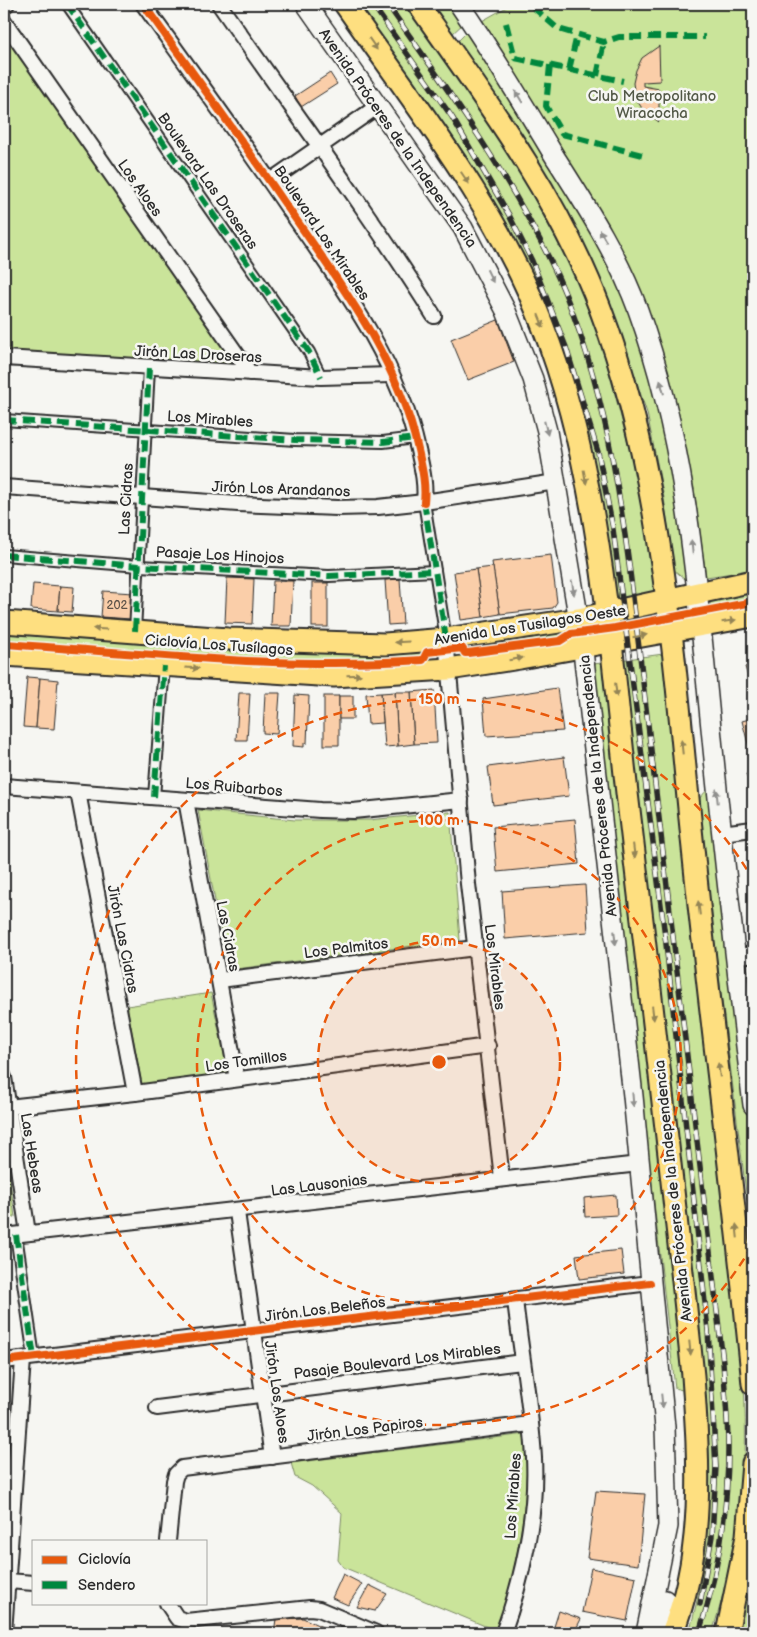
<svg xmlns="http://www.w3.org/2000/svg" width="757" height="1637" viewBox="0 0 757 1637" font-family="'Balsamiq Sans',sans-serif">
<rect width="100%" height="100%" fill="#f6f6f2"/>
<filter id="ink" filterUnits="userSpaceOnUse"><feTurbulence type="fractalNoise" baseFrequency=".02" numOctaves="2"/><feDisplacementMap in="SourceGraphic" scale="10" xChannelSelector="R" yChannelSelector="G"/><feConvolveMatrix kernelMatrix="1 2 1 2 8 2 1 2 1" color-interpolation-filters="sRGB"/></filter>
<g filter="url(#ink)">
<g fill="#cae49a" stroke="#7a8862">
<polygon points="355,4 407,4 506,146 574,273 603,349 635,470 656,593 614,601 554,334"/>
<polygon points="423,4 453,4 465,22 451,35"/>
<polygon points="512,4 753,4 753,570 706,577 694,488 674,397 595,207 482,21"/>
<polygon points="4,32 238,366 4,350"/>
<polygon points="466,33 473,35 621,283 663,414 690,583 674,570 664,498 647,413 609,299 579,238 456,43"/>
<polygon points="753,586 753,609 711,614 710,600"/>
<path d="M 657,610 L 658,619 C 651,629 625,632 615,628 L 617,618 Z"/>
<path d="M 4,628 L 427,649 L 426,660 C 286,670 144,653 4,644 Z"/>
<polygon points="571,629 571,639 563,641 468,653 462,651 461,645"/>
<path d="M 663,654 L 744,1383 C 745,1407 746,1432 745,1456 C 742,1517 730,1575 712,1633 L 689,1633 C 711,1556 712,1475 706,1396 L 620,660 Z"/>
<polygon points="602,663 687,1391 685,1424 682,1390 675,1388 593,664"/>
<polygon points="709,788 753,1161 753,1200 747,1200 697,801"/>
<polygon points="198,810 295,820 369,820 450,812 460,940 228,970"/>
<polygon points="211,993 228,1073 142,1085 127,1006"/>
<polygon points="4,1140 15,1217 4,1219"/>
<path d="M 526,1434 C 530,1503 517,1566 497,1631 L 343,1567 L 338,1560 L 342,1513 L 312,1486 L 295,1477 L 291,1463 Z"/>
<polygon points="752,1563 753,1616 747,1633 737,1633 750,1565"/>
</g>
<g fill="#facea9" stroke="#2b2b2b">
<polygon points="659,46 660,81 643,82 643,86 659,89 659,122 643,110 635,97 633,83 636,70 642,58"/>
<polygon points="330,73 337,84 301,107 295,96"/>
<polygon points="498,320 514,362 468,380 451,339"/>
<polygon points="551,555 557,602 553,608 500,614 492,562"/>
<polygon points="493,567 500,614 483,617 476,569"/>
<polygon points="476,569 483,617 461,620 454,572"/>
<polygon points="227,578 254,579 252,624 225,623"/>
<polygon points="400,579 403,624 388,625 385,580"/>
<polygon points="273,581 293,581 291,626 271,626"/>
<rect x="312" y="583" width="16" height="44"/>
<polygon points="33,584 60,586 58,611 31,609"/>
<polygon points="60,586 74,587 72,612 58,611"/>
<polygon points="103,591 133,593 131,619 101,617"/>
<polygon points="753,664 753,693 745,667"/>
<polygon points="27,677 40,678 36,728 23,727"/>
<polygon points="40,678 58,680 54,729 36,728"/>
<polygon points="557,688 563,731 486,736 483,699"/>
<polygon points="434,690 437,743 414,744 411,692"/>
<polygon points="395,692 411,692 414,744 398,746"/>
<polygon points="395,692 398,746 385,747 381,693"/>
<polygon points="239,693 250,693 247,740 236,740"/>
<polygon points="265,693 280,693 277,734 263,733"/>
<polygon points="381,693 383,723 368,724 366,694"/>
<polygon points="295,695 309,696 307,743 304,743 304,747 293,746"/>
<rect x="324" y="696" width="15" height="49"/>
<rect x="339" y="696" width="14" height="23"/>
<polygon points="753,718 753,754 751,755 742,721"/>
<polygon points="564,757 569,796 493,805 488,767"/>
<polygon points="753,772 753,795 746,774"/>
<polygon points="575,819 579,864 497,872 493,827"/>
<polygon points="585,885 588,932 505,939 502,891"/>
<polygon points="616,1195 617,1215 585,1217 584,1198"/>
<polygon points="621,1250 624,1274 579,1279 576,1255"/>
<polygon points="596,1491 645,1494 638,1565 587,1558"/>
<polygon points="591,1568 636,1577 627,1621 582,1612"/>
<polygon points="343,1574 362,1584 348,1605 332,1598"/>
<polygon points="369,1585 387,1594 375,1611 357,1607"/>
<polygon points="559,1611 581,1619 574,1633 552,1633"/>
<polygon points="303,1618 335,1633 274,1633 276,1619"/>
</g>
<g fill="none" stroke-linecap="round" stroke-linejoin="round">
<g stroke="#2b2b2b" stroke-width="14">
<g id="pedestrian">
<polyline points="67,4 309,352 321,377"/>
<polyline points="4,420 295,440 383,442 415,438"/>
<polyline points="424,502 446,639"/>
<polyline points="4,555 139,566 329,576 435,571"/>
<polyline points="135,631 149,368"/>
<polyline points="154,797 164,666"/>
<polyline points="16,1235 34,1357"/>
</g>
</g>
<g stroke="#2b2b2b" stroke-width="18">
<g id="minor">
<path d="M 143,4 C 192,72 241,139 288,208 C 340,283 398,359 418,450 C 422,468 426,484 424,502"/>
<path d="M 219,4 C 291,108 367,209 434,316"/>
<polyline points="4,6 7,4"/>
<polyline points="4,21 250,373"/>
<polyline points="270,181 378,106"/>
<polyline points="4,358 321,377 391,375"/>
<polyline points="4,487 238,504 337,508 378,507 424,502 556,482"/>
<polyline points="446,639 468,884 502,1178"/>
<polyline points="4,786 320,810 353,811 461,800"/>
<polyline points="78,792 135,1093"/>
<polyline points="186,800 237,1079"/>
<polyline points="721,833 753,829"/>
<polyline points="735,957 753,954"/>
<polyline points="220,980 475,948"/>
<polyline points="4,1077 28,1233"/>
<polyline points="8,1107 135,1093 488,1046"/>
<polyline points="237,1212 272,1457"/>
<polyline points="4,1236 639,1164"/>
<polyline points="4,1361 650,1283"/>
<polyline points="157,1408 522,1362"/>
<polyline points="168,1541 174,1481 176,1474 182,1468 530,1424"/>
<polyline points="8,1581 34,1583"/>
<polyline points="167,1603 177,1618 186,1621 310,1608 319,1609 376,1633"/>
<polyline points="4,1633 23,1359"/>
<path d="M 503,1633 C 522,1581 537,1514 534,1458 C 531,1406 521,1353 515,1300"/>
</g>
</g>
<g stroke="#2b2b2b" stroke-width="22">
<g id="secondary">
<polyline points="306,4 463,228 506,311 533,379 547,431 581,633 633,1096 665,1427 668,1526 646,1633"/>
<path d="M 459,4 C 493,54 524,105 555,157 C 586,206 618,255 638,310 C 687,445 697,587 711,728 C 723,854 738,980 753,1105"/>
<polyline points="660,1633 665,1600"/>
</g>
</g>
<g stroke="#2b2b2b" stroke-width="25">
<g id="primary">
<path d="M 345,4 C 416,106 497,207 542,324 C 599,469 610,638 627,793 C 650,987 673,1181 693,1376 C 699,1462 705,1552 672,1633"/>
<path d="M 418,4 C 486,100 558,197 600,308 C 665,478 675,678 694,858 C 712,1033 736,1208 753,1384"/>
<polyline points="4,622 228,639 385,644 446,639 579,619 753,581"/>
<polyline points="4,655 334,676 449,669 520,658 753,616"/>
<polyline points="727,1633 747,1536 753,1463"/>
</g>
</g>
<use href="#pedestrian" stroke="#f6f6f2" stroke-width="10"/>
<use href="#minor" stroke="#f6f6f2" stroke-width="14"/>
<use href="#secondary" stroke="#f6f6f2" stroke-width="19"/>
<use href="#primary" stroke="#fedf80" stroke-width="21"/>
<g stroke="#2b2b2b" stroke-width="5.5">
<g id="rail">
<polyline points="372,4 452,117 509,215 532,261 566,347 598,452 613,529 666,944 708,1330 716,1467 712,1536 700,1604"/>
<path d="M 387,4 C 446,87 506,170 551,262 C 598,359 618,475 631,580 L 723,1362 C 725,1391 728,1420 728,1449 C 728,1511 718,1574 699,1633"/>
</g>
</g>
<use href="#rail" stroke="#f6f6f2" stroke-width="4" stroke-dasharray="11" stroke-linecap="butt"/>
<g stroke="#00873e" stroke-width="6" stroke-dasharray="12 6" stroke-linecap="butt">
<polyline points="67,4 309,352 321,377"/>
<polyline points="533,7 558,29 604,42 619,37 705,37"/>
<polyline points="506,23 515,58 623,81"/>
<polyline points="550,65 546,106 562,134 646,156"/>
<polyline points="569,70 577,35"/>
<polyline points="597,76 604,42"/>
<polyline points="4,420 295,440 383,442 415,438"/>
<polyline points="424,502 446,639"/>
<polyline points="4,555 139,566 329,576 435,571"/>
<polyline points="135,631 149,368"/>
<polyline points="154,797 164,666"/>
<polyline points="16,1235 34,1357"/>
</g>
<g stroke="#f6f6f2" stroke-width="11">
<g id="cycleway">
<path d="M 143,4 C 192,72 241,139 288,208 C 340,283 398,359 418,450 C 422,468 426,484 424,502"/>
<path d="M 4,644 C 143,653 283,670 423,660 L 427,652 L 462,648 L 465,653 L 468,653 L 560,641 L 571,634 L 615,628 L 753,602"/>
<polyline points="4,1361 650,1283"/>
</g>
</g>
<use href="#cycleway" stroke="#e8590c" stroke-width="8"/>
</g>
<defs><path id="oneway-solid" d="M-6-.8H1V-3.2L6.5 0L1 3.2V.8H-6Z" transform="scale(1.25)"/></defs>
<g fill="#948556">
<use href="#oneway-solid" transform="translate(373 44) rotate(55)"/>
<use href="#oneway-solid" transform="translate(465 178) rotate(56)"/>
<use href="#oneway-solid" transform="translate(541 321) rotate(68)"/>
<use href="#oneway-solid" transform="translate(585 477) rotate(79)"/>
<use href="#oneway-solid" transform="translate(729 621) rotate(-9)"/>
<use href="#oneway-solid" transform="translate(100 629) rotate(-176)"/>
<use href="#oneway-solid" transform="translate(640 636) rotate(-10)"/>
<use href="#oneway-solid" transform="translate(402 642) rotate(176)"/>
<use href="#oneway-solid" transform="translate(516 659) rotate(-9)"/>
<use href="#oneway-solid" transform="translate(192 668) rotate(4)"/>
<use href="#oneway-solid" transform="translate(354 675) rotate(-2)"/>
<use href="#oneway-solid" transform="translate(616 690) rotate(83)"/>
<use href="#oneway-solid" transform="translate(682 747) rotate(-96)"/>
<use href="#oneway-solid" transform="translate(634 851) rotate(83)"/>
<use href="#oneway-solid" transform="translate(699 908) rotate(-97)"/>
<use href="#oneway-solid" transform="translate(653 1013) rotate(83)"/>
<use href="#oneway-solid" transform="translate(719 1070) rotate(-97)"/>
<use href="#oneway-solid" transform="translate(737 1231) rotate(-96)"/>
<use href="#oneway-solid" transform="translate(690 1348) rotate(84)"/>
</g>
<g fill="#90908e">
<use href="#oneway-solid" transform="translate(519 97) rotate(-122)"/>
<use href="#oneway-solid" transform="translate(603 236) rotate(-119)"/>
<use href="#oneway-solid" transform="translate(490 276) rotate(64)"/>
<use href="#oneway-solid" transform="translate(662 387) rotate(-105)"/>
<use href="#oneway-solid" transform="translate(546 428) rotate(76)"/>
<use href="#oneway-solid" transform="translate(692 547) rotate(-96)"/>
<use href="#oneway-solid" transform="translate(573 588) rotate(81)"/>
<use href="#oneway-solid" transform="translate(717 796) rotate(-96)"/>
<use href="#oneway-solid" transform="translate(615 938) rotate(84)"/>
<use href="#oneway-solid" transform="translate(633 1100) rotate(85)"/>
<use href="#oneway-solid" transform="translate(662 1401) rotate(84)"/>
</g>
</g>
<circle cx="439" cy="1062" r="121" fill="#e8590c" fill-opacity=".12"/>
<g fill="none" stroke="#e8590c" stroke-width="2.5" stroke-dasharray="9 6">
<circle cx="439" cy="1062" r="121"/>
<circle cx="439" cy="1062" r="242"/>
<path d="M752 1246A363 363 0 1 1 752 878"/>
</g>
<g text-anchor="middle" stroke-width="5" stroke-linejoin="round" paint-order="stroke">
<g font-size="12" fill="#5f544a">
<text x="117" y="609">202</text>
</g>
<g font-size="15" fill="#535947" stroke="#f6f6f2">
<text x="652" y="101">Club Metropolitano<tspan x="652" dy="17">Wiracocha</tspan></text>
</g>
<g font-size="15" fill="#2b2b2b" stroke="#f6f6f2">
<text transform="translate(398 138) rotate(55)" y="5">Avenida Próceres de la Independencia</text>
<text transform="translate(208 181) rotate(55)" y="5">Boulevard Las Droseras</text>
<text transform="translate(140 188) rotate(55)" y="5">Los Aloes</text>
<text transform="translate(322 233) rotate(56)" y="5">Boulevard Los Mirables</text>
<text transform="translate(198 354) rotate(3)" y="5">Jirón Las Droseras</text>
<text transform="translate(210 419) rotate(4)" y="5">Los Mirables</text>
<text transform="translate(281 489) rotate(2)" y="5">Jirón Los Arandanos</text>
<text transform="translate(126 499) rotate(-87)" y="5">Las Cidras</text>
<text transform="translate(220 555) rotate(3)" y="5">Pasaje Los Hinojos</text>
<text transform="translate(530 625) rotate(-9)" y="5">Avenida Los Tusilagos Oeste</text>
<text transform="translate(219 645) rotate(4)" y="5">Ciclovía Los Tusílagos</text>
<text transform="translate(598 786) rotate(-96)" y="5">Avenida Próceres de la Independencia</text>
<text transform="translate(234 787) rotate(5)" y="5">Los Ruibarbos</text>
<text transform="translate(228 936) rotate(79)" y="5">Las Cidras</text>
<text transform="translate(123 939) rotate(79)" y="5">Jirón Las Cidras</text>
<text transform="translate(346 948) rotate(-7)" y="5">Los Palmitos</text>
<text transform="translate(495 967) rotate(83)" y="5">Los Mirables</text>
<text transform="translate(246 1061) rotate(-8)" y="5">Los Tomillos</text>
<text transform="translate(32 1153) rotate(81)" y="5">Las Hebeas</text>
<text transform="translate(319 1185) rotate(-7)" y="5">Las Lausonias</text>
<text transform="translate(673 1191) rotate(-96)" y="5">Avenida Próceres de la Independencia</text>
<text transform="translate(325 1309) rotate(-7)" y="5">Jirón Los Beleños</text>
<text transform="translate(397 1361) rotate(-7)" y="5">Pasaje Boulevard Los Mirables</text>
<text transform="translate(277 1392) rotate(82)" y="5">Jirón Los Aloes</text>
<text transform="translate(365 1429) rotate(-7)" y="5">Jirón Los Papiros</text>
<text transform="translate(513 1496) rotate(-86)" y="5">Los Mirables</text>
</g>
</g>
<circle cx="439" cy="1062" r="8" fill="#e8590c" stroke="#f6f6f2" stroke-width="2.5"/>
<g font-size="15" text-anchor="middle" font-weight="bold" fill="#e8590c" stroke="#f6f6f2" stroke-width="5" stroke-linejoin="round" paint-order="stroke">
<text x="439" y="704">150 m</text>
<text x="439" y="825">100 m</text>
<text x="439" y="946">50 m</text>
</g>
<rect width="757" height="1637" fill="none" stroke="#f6f6f2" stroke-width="20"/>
<rect x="10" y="10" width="737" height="1617" fill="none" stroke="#2b2b2b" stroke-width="2" filter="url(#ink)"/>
<rect x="32" y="1540" width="175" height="65" fill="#f6f6f2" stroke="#a5a5a2"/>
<rect x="42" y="1556" width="25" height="8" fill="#e8590c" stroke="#a5a5a2"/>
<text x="78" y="1564" font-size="15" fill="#2b2b2b">Ciclovía</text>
<rect x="42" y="1581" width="25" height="8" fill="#00873e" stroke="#a5a5a2"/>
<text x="78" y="1590" font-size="15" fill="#2b2b2b">Sendero</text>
</svg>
